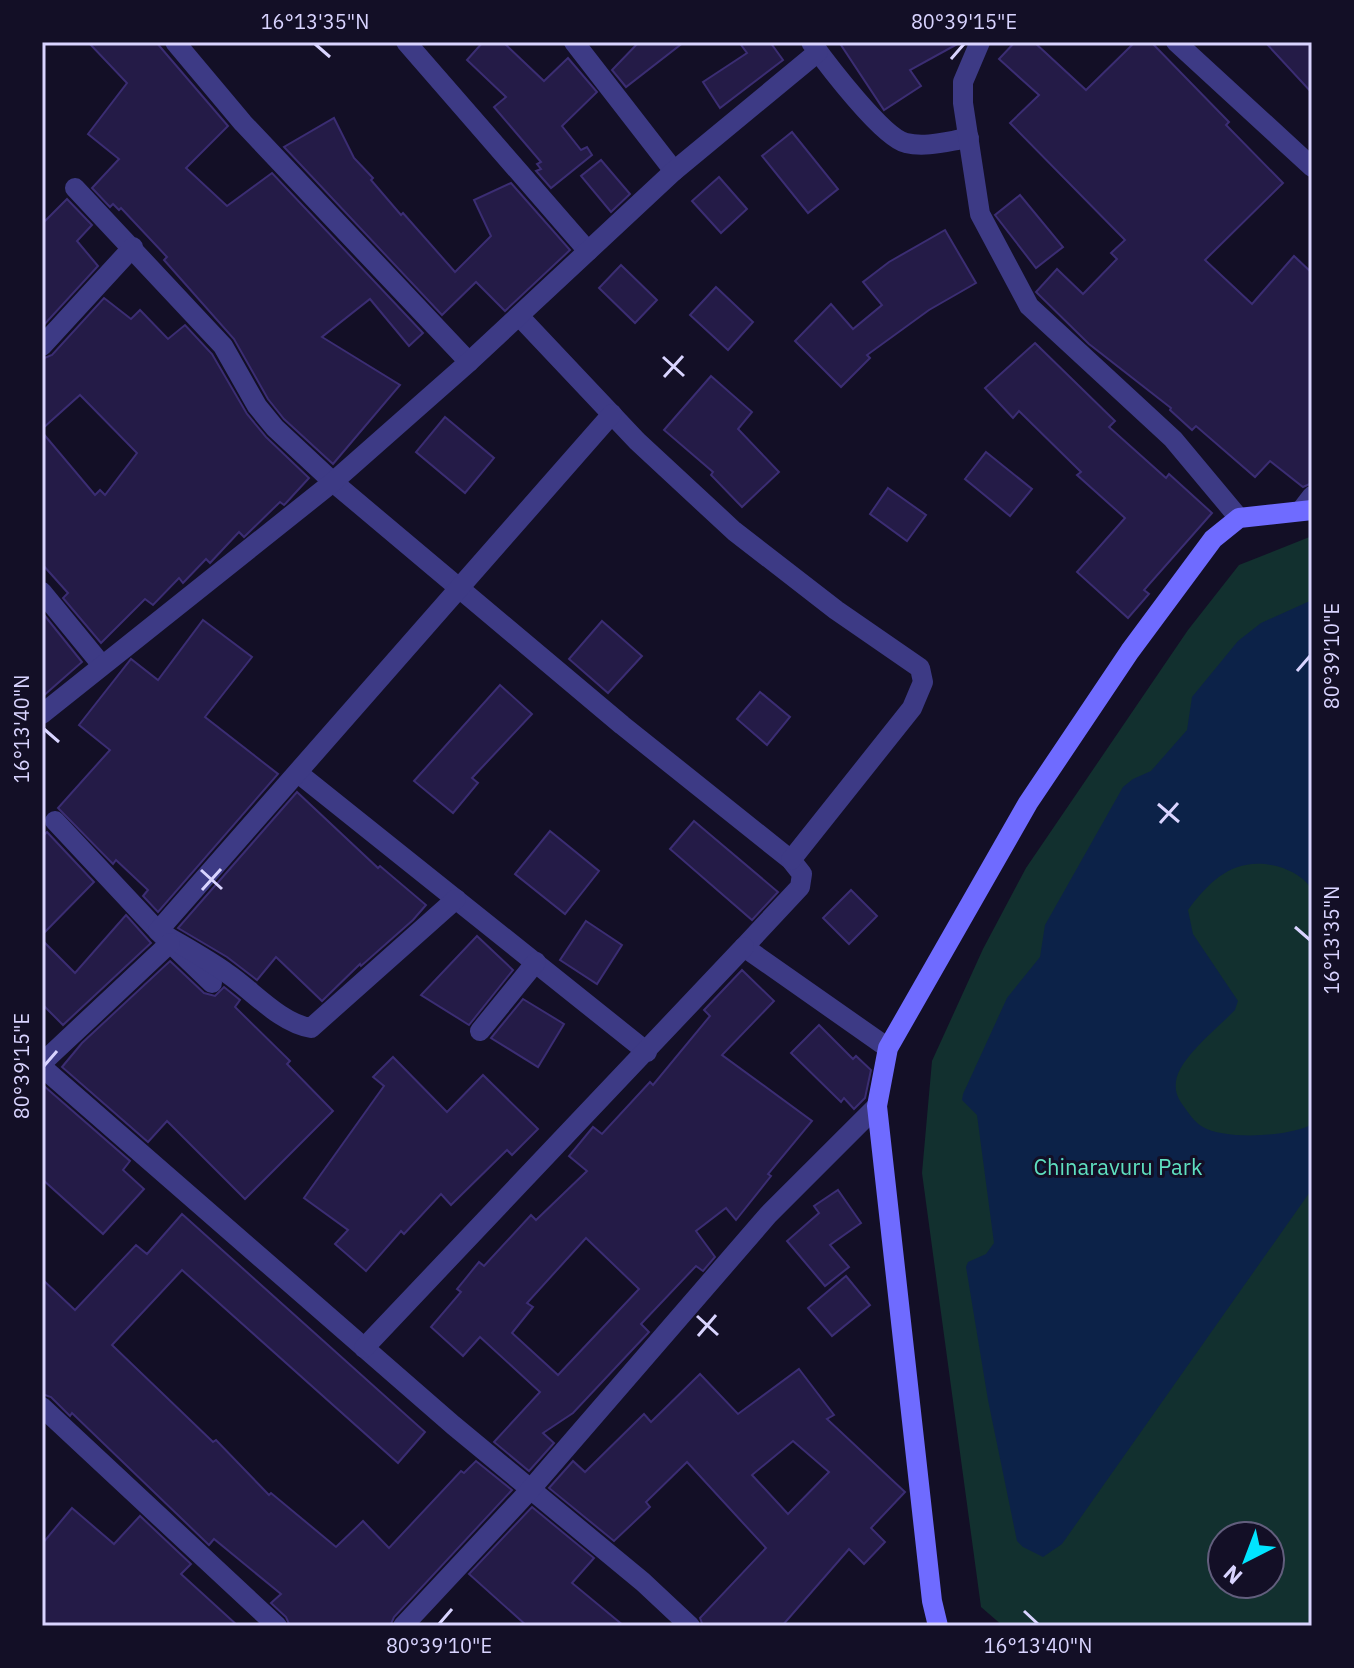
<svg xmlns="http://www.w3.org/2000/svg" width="1354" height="1668" viewBox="0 0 1354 1668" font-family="'IBM Plex Sans',sans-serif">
<rect width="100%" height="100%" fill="#130f26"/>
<path fill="#12302f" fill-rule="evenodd" d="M 1312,536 L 1312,1626 L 1003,1626 L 981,1607 L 922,1173 L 932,1061 L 983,949 L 1026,868 L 1188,630 L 1239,565 ZM 1222,1536 L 1270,1536 L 1270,1584 L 1222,1584 Z"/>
<path fill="#0c2248" d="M 1312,600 L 1312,890 C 1305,878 1295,873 1283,868 C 1239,854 1213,876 1188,910 L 1193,934 L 1238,1001 L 1235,1010 C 1218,1028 1180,1057 1176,1081 C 1175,1092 1177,1096 1182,1104 C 1188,1112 1194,1122 1203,1127 C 1224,1140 1291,1137 1312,1124 L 1312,1189 L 1062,1544 L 1043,1557 L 1023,1547 L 1017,1541 L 988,1400 L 966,1267 L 968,1262 L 986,1254 L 994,1243 L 977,1115 L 962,1100 L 963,1094 L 1007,998 L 1040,957 L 1045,925 L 1123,787 L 1133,779 L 1151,771 L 1187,730 L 1192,697 L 1238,641 L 1261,623 Z"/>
<g fill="#241b47" stroke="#3b2d73" stroke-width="2" fill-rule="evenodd">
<polygon points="88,42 156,42 228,126 186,168 227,206 272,173 423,333 409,346 370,299 322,337 400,385 333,464 284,419 268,399 234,339 164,260 167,257 121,208 119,210 113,204 110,207 92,188 119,159 88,134 127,83"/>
<polygon points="483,42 503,42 544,81 568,58 597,92 562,126 581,150 587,147 592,155 551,188 536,171 541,169 537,164 541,162 494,107 506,97 467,60"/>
<polygon points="639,42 684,42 626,87 612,70"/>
<polygon points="739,42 770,42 783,60 720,108 703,82 747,53"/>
<polygon points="839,42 961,42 910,70 921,86 884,110"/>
<polygon points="1015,42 1034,42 1086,90 1135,42 1151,42 1229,122 1226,125 1283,183 1205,260 1252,304 1294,256 1312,273 1312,483 1303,487 1270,461 1255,477 1196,426 1192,430 1170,410 1171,408 1089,344 1036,292 1057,269 1083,294 1117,259 1111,253 1125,240 1010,123 1039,95 999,59"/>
<polygon points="1265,42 1312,42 1312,93"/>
<polygon points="334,118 354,158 373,178 371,180 401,215 403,213 455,272 491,236 474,200 511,183 570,250 505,311 476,282 442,315 284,147"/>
<polygon points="792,132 838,189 808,213 762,156"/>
<polygon points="601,160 630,194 611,212 581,176"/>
<polygon points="719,177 747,209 721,233 692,201"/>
<polygon points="1020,195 1063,247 1036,268 995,215"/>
<polygon points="67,199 92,225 77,241 98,266 42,327 42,224"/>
<polygon points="945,230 976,283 929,310 867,355 870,358 841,387 795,341 831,304 853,329 882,305 863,282 889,262"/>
<polygon points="621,265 657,300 635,323 599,288"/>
<polygon points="716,287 753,322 728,350 690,315"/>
<polygon points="104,298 131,319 140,310 168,339 185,325 212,354 247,414 266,437 309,478 286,503 284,505 280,502 244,537 239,532 210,563 206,559 183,583 179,578 153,605 145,599 101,643 63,598 68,593 42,564 42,432 95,495 100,490 105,495 137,453 80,395 42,429 42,359 52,355"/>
<polygon points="1035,343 1115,421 1109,427 1166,478 1169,474 1212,513 1144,590 1149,594 1128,618 1077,572 1125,518 1077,475 1081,472 1019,411 1013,418 985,388"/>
<polygon points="711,376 752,412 738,429 779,472 742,507 711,475 713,472 664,430"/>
<polygon points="445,417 494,458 465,493 416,452"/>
<polygon points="986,452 1032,489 1010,516 965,479"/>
<polygon points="888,488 926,515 907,541 870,514"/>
<polygon points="45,616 82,662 42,697 42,619"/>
<polygon points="203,620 252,657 205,717 278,774 158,912 143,896 148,890 116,860 113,864 58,808 110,750 79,725 131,659 158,680"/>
<polygon points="602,621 642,656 608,693 569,659"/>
<polygon points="500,685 532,714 472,778 478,783 453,813 414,781"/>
<polygon points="760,692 790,717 767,745 737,719"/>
<polygon points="297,792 378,868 380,866 426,905 413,920 361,966 360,964 322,1001 276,957 257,980 227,957 178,928"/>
<polygon points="694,821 778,892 752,920 670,849"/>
<polygon points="550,831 599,871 565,914 515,874"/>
<polygon points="47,832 94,882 42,935 42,837"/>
<polygon points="851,890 877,916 849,944 823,918"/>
<polygon points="126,915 151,943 63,1025 42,1004 42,940 75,973"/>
<polygon points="586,921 622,945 597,984 560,960"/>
<polygon points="477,936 513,970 469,1025 421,995"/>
<polygon points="170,961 204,993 215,996 224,987 240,1000 235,1007 290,1061 287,1064 333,1111 245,1199 167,1121 148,1142 62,1067 82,1043"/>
<path d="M 742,970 L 774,1001 L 722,1055 L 812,1121 L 768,1174 L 771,1176 L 736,1220 L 726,1208 L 696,1231 L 715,1257 L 703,1271 L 696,1266 L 641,1324 L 649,1332 L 573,1413 L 543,1433 L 554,1443 L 529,1471 L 494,1442 L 540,1392 L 480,1337 L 463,1356 L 431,1327 L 461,1292 L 457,1289 L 479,1262 L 484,1266 L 531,1215 L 536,1220 L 587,1171 L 569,1156 L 593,1127 L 602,1134 L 650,1082 L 653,1085 L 710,1016 L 704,1010 ZM 586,1238 L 639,1289 L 558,1375 L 512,1333 L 533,1307 L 527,1303 Z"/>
<polygon points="523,999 564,1024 538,1067 491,1038"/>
<polygon points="819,1025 853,1059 856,1056 871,1070 865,1098 854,1109 844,1098 841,1102 791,1053"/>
<polygon points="393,1057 447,1112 483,1075 538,1129 512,1155 507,1150 451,1205 441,1194 404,1234 401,1231 366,1271 335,1244 348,1230 304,1198 384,1086 373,1077"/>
<polygon points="44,1086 130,1161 123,1170 144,1189 103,1234 42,1179 42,1089"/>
<polygon points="838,1190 861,1223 830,1245 849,1267 825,1286 787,1241 819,1213 814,1206"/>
<polygon points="182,1214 425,1432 398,1463 182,1270 112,1345 213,1442 216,1440 269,1495 271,1493 336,1547 363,1521 389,1548 461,1471 464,1473 476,1461 512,1490 394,1617 390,1626 290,1626 286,1617 271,1603 281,1594 214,1539 209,1545 72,1413 70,1416 51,1397 42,1394 42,1279 75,1310 136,1245 147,1254"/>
<polygon points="846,1276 870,1305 832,1336 808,1308"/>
<path d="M 799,1369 L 834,1415 L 827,1419 L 905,1492 L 871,1528 L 885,1542 L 864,1564 L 849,1549 L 782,1626 L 703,1626 L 700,1618 L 766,1548 L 687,1462 L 646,1502 L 650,1507 L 614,1541 L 549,1488 L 573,1461 L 585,1472 L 644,1414 L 651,1422 L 700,1374 L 738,1414 ZM 793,1441 L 829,1472 L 788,1514 L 752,1475 Z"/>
<polygon points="532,1507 594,1558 572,1583 624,1626 527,1626 469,1574"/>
<polygon points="72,1508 114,1544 140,1516 191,1564 181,1574 238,1626 42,1626 42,1544"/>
</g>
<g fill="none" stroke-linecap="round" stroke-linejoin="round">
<g stroke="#3d3a85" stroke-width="20">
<polyline points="175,42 243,123 469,362"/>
<polyline points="406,42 588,251"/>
<polyline points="574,42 674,171"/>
<path d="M 811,42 C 827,64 883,138 906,143 C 926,148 948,141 969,138"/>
<polyline points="980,42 963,82 963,103 980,214 1029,306 1173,439 1239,518"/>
<polyline points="1176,42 1312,167"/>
<polyline points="75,188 223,346 257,406 275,428 333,482 622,725 791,860 802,874 800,887 744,947 888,1048"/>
<polyline points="519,316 637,441 734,531 836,610 920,668 923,682 912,708 791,860"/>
<polyline points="42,346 133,247"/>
<polyline points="1302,509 1312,496"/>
<polyline points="42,592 101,664"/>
<polyline points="42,714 333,482 469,362 674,171 818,52"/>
<polyline points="298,773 647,1052"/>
<polyline points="55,821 158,931 212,983"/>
<path d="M 456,899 L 311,1028 C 280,1023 253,991 228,974 C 206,958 181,945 158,931 L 612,414"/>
<polyline points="480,1031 536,962"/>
<polyline points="42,1063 170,943"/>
<polyline points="42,1067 453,1425 643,1582 690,1626"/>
<polyline points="364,1348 744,947"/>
<polyline points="42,1407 277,1626"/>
<polyline points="403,1626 530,1490 768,1215 877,1106"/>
</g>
<polyline stroke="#6f6bff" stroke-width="20" points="938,1626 932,1601 877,1106 888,1048 1028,803 1130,651 1213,539 1239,518 1312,510"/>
</g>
<path fill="none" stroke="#d9d4ff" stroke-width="3" d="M 315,44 L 330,57M 951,59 L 964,44M 663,357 L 684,376M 664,377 L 683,356M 1297,671 L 1310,656M 44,729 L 59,742M 1158,804 L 1179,822M 1160,823 L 1178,803M 201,870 L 222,889M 202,890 L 221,869M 1295,927 L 1310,940M 44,1066 L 57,1051M 697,1316 L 718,1335M 698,1336 L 716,1315M 1024,1611 L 1038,1624M 439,1624 L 452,1609"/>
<g text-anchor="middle" stroke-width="6" stroke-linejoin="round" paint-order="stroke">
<g font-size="22" fill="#5fe0c0" stroke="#130f26">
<text x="1118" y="1175">Chinaravuru Park</text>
</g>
</g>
<rect width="1354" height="1668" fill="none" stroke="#130f26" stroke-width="88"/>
<g transform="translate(1246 1560) rotate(222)"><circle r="38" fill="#130f26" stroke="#625e7d" stroke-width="2"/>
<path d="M0-6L14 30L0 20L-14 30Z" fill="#00e5ff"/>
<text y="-12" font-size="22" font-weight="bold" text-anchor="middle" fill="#d9d4ff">N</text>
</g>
<rect x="44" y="44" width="1266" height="1580" fill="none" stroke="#d9d4ff" stroke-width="3"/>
<g font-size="20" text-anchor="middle" fill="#d9d4ff">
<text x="315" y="29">16°13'35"N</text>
<text x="964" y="29">80°39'15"E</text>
<text transform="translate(1332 656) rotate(-90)" y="7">80°39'10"E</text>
<text transform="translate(22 729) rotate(-90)" y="7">16°13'40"N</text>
<text transform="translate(1332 940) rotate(-90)" y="7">16°13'35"N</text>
<text transform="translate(22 1066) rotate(-90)" y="7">80°39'15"E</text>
<text x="439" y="1653">80°39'10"E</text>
<text x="1038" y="1653">16°13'40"N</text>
</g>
</svg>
